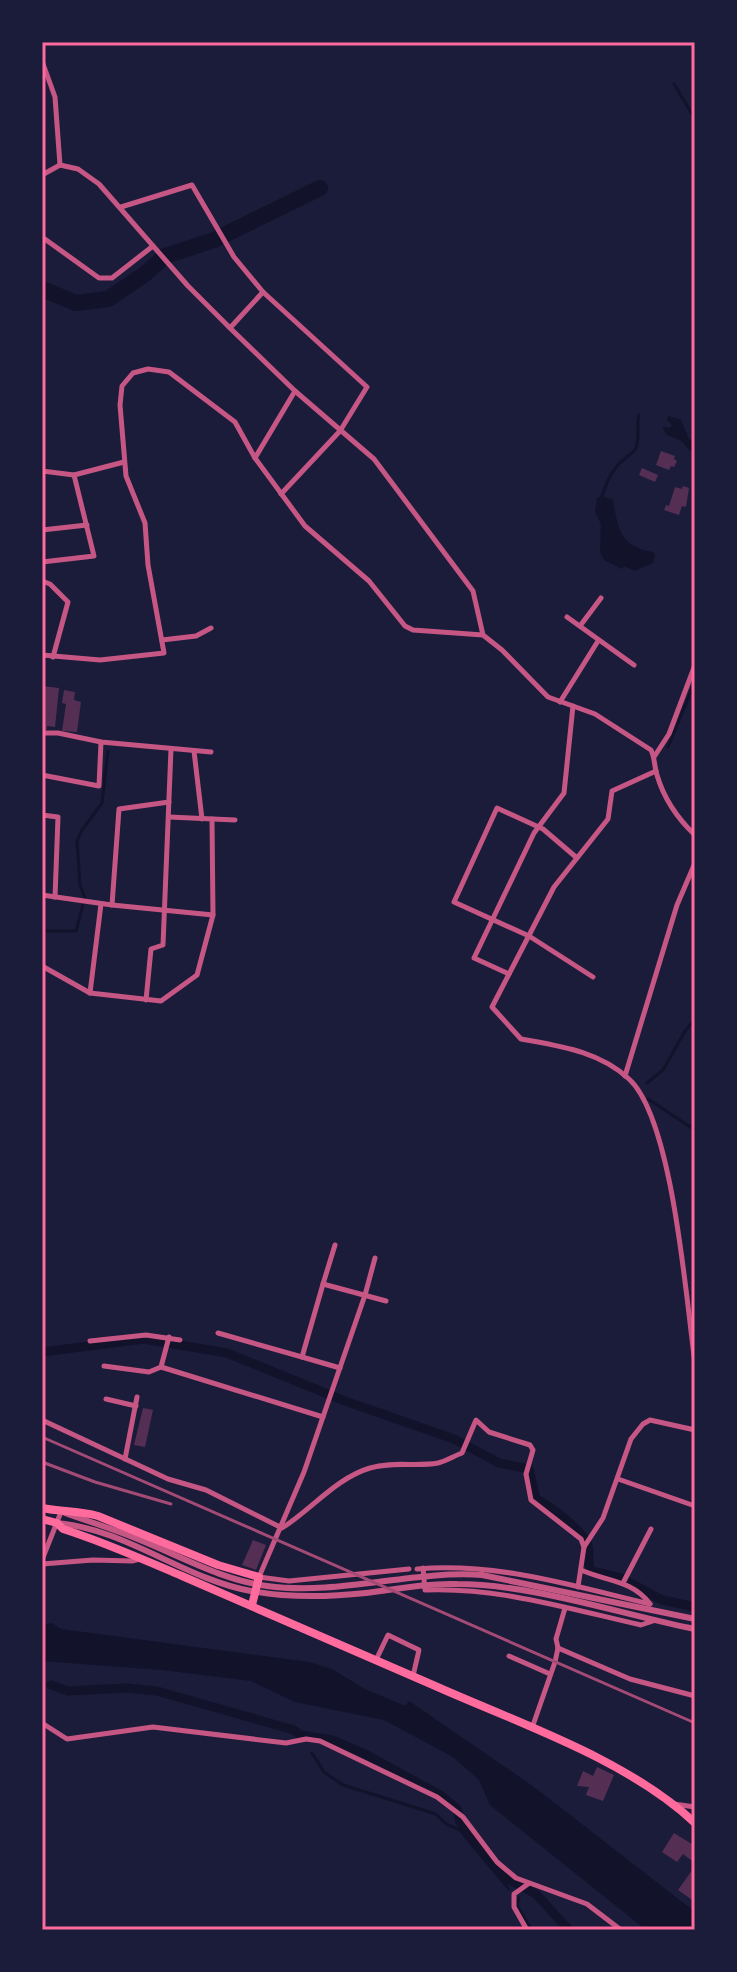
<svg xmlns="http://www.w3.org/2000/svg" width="737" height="1972" viewBox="0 0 737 1972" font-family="'Open Sans',sans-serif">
<rect width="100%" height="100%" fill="#1b1b3a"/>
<g fill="#12122b">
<path d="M 668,416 L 681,420 L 689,439 L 695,443 L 695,453 C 687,450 687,446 681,441 C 672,435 665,439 663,426 L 669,428 L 672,425 L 667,420 Z"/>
<path d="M 602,496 L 613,500 C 618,530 620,546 653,552 L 655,556 L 653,563 L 635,571 L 624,566 L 622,569 L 604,560 L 600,552 L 601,524 L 595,512 L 597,498 Z"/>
<polygon points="52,1623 61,1629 309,1662 332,1669 363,1688 405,1706 409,1701 534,1787 695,1912 695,1930 646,1930 490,1805 479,1780 453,1757 384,1720 295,1702 251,1681 162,1670 42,1661 42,1625"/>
</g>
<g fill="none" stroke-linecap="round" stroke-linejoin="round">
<g stroke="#12122b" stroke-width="3">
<polyline points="674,84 695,119"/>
<path d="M 602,496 C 606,485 609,475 617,466 C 622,460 633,454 636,448 C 640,438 636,426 639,415"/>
<polyline points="668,747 695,682"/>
<polyline points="85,898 80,885 77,841 82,830 102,803 108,751"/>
<polyline points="42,931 76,931 83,905"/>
<polyline points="647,1083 663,1070 685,1031 695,1019"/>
<polyline points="648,1099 695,1130"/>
<polyline points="312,1753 324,1772 343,1785 436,1814 446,1824 460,1830 509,1889"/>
<polyline points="519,1898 517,1906 532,1930"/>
</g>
<g stroke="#12122b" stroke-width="9">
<path d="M 42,1352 L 144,1339 L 227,1353 L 345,1401 L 454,1439 L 499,1463 L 529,1469 L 536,1499 C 549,1505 584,1531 588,1546 C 590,1555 587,1562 591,1571 L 621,1578 L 662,1600 L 695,1607"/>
<polyline points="51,1685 68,1691 126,1688 157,1691 294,1730 300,1735 332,1740 365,1754 440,1795 457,1809 460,1822 504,1877 536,1894 569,1930"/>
</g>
<polyline stroke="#12122b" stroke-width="16" points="42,289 76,303 108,299 145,274 165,256 214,240 320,188"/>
</g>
<g fill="#542f53">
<polygon points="661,451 675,456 674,459 677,461 674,467 671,466 669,470 656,465"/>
<polygon points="642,468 658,475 655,482 639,475"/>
<polygon points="683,486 689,488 686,507 682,506 679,515 664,510 666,505 669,506 675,487 682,489"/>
<polygon points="42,686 59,688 55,727 47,726 47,730 42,729"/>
<polygon points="64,690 75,692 74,700 81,702 77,732 62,731 66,704 62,703"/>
<polygon points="143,1408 153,1410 145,1447 134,1445"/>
<polygon points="253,1540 266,1545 256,1570 242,1565"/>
<polygon points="597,1767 614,1775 603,1801 586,1795 589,1787 577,1786 583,1771 593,1776"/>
<polygon points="674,1833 695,1846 695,1863 683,1854 677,1862 662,1852"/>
<polygon points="695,1866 695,1902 678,1890"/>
</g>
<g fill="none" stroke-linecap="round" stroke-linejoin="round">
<g stroke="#c65784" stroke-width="5">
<polyline points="42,61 55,97 60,165 78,169 99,184 188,286 230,328 295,391 374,459 473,591 483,635"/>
<polyline points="42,175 60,165"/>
<polyline points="121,207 192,185 234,257 263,292 367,387 340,431 281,494"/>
<polyline points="42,237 99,278 112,278 153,246"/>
<polyline points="230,328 263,292"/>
<polyline points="255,458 295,391"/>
<polyline points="42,471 74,475 124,462"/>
<polyline points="42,530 87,525"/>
<polyline points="42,562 94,556 74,475"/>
<polyline points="42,581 50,584 68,602 53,657"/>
<polyline points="567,617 634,665"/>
<polyline points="580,626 601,598"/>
<polyline points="162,640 196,636 211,628"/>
<path d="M 42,655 L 100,660 L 164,653 L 148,565 L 145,523 L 126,476 L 120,405 L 122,386 L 133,373 L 148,369 L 169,372 L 235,422 L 255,458 L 305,526 L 369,581 L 405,626 L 413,630 L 483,635 L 502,650 L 548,697 L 595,714 L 651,750 C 655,758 654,766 657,775 C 664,799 677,818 695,835"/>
<polyline points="560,702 598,641"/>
<polyline points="42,733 58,733 101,742 211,752"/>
<polyline points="194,751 202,819"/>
<polyline points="654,757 669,734 695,665"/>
<path d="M 656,771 L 612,791 L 608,819 L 554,887 L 492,1007 L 521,1039 C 559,1046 599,1051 629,1079 C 673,1119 686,1300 695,1363"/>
<polyline points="42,775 99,786 101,742"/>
<polyline points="42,815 58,817 55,897"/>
<polyline points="169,817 235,820"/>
<polyline points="577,858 543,829 497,808 454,902 529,936 593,977"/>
<polyline points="42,895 112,905 213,915"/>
<polyline points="112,905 119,809 169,802"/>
<polyline points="42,966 90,993 161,1001 197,975 213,915 212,819"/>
<polyline points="509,974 474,958 534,833 564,793 573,706"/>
<polyline points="90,993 101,904"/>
<polyline points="146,1000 151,949 163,945 171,749"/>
<polyline points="625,1076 677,905 695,863"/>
<polyline points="375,1258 365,1295 304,1472 259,1577 289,1581 409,1569"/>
<polyline points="323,1284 335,1245"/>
<polyline points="218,1333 302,1357"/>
<polyline points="169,1337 161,1367 323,1417"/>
<polyline points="90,1341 146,1335 180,1340"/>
<polyline points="104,1366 149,1372 161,1367"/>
<polyline points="340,1368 302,1357 323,1284 386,1301"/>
<polyline points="106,1399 136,1406"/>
<path d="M 42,1420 L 168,1479 L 206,1490 L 282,1528 C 311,1510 336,1478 370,1468 C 392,1461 416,1467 438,1463 C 446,1461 454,1456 462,1453 L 476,1420 L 489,1432 L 530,1445 L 533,1450 L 526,1474 L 531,1500 L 581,1539 L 584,1547"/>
<polyline points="125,1459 137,1397"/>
<polyline points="618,1479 695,1506"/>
<polyline points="42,1560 61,1512"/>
<polyline points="42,1564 93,1560 132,1561 140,1559"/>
<path d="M 423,1568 L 425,1590 C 498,1587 570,1609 641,1625 L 653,1621"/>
<path d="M 417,1569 C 497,1562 573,1586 650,1604"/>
<path d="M 581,1570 C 605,1581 633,1580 650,1604"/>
<polyline points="623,1583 651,1529"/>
<polyline points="578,1587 584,1547 603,1518 631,1439 643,1424 650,1420 695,1430"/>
<polyline points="558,1648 630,1679 695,1696"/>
<polyline points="509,1656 550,1674"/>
<polyline points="376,1660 388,1635 419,1650 413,1676"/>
<polyline points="42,1723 67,1739 153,1727 286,1743 306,1739 320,1741 437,1797 463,1817 497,1862 516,1878 587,1904 621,1930"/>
<polyline points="532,1728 555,1662 558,1648 556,1639 565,1608"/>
<polyline points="674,1804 695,1807"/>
<polyline points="527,1930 514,1907 514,1894 528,1884"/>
</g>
<g stroke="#c65784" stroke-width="6">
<path d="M 65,1513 C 90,1522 116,1530 140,1540 C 182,1557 222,1580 267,1586 C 339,1596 411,1570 482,1575 L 695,1619"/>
<path d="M 57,1523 C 126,1529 184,1579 251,1591 C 289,1598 329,1597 366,1593 C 397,1589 426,1583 457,1584 C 532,1584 620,1614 695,1629"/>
</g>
<g stroke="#ff6b9d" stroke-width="8">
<path d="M 42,1508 C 61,1512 78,1510 98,1516 L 218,1565 L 259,1577 L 252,1605"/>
<path d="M 42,1519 L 57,1523 L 63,1529 C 104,1542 142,1559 182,1576 C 265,1612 349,1648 433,1685 C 518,1723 627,1759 695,1823"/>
</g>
<g stroke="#a44b75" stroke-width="3">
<polyline points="42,1437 695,1723"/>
<polyline points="42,1462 95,1482 171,1504"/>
</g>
</g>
<rect width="737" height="1972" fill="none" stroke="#1b1b3a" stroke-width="88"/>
<rect x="44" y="44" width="649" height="1884" fill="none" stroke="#ff6b9d" stroke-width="3"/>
</svg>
